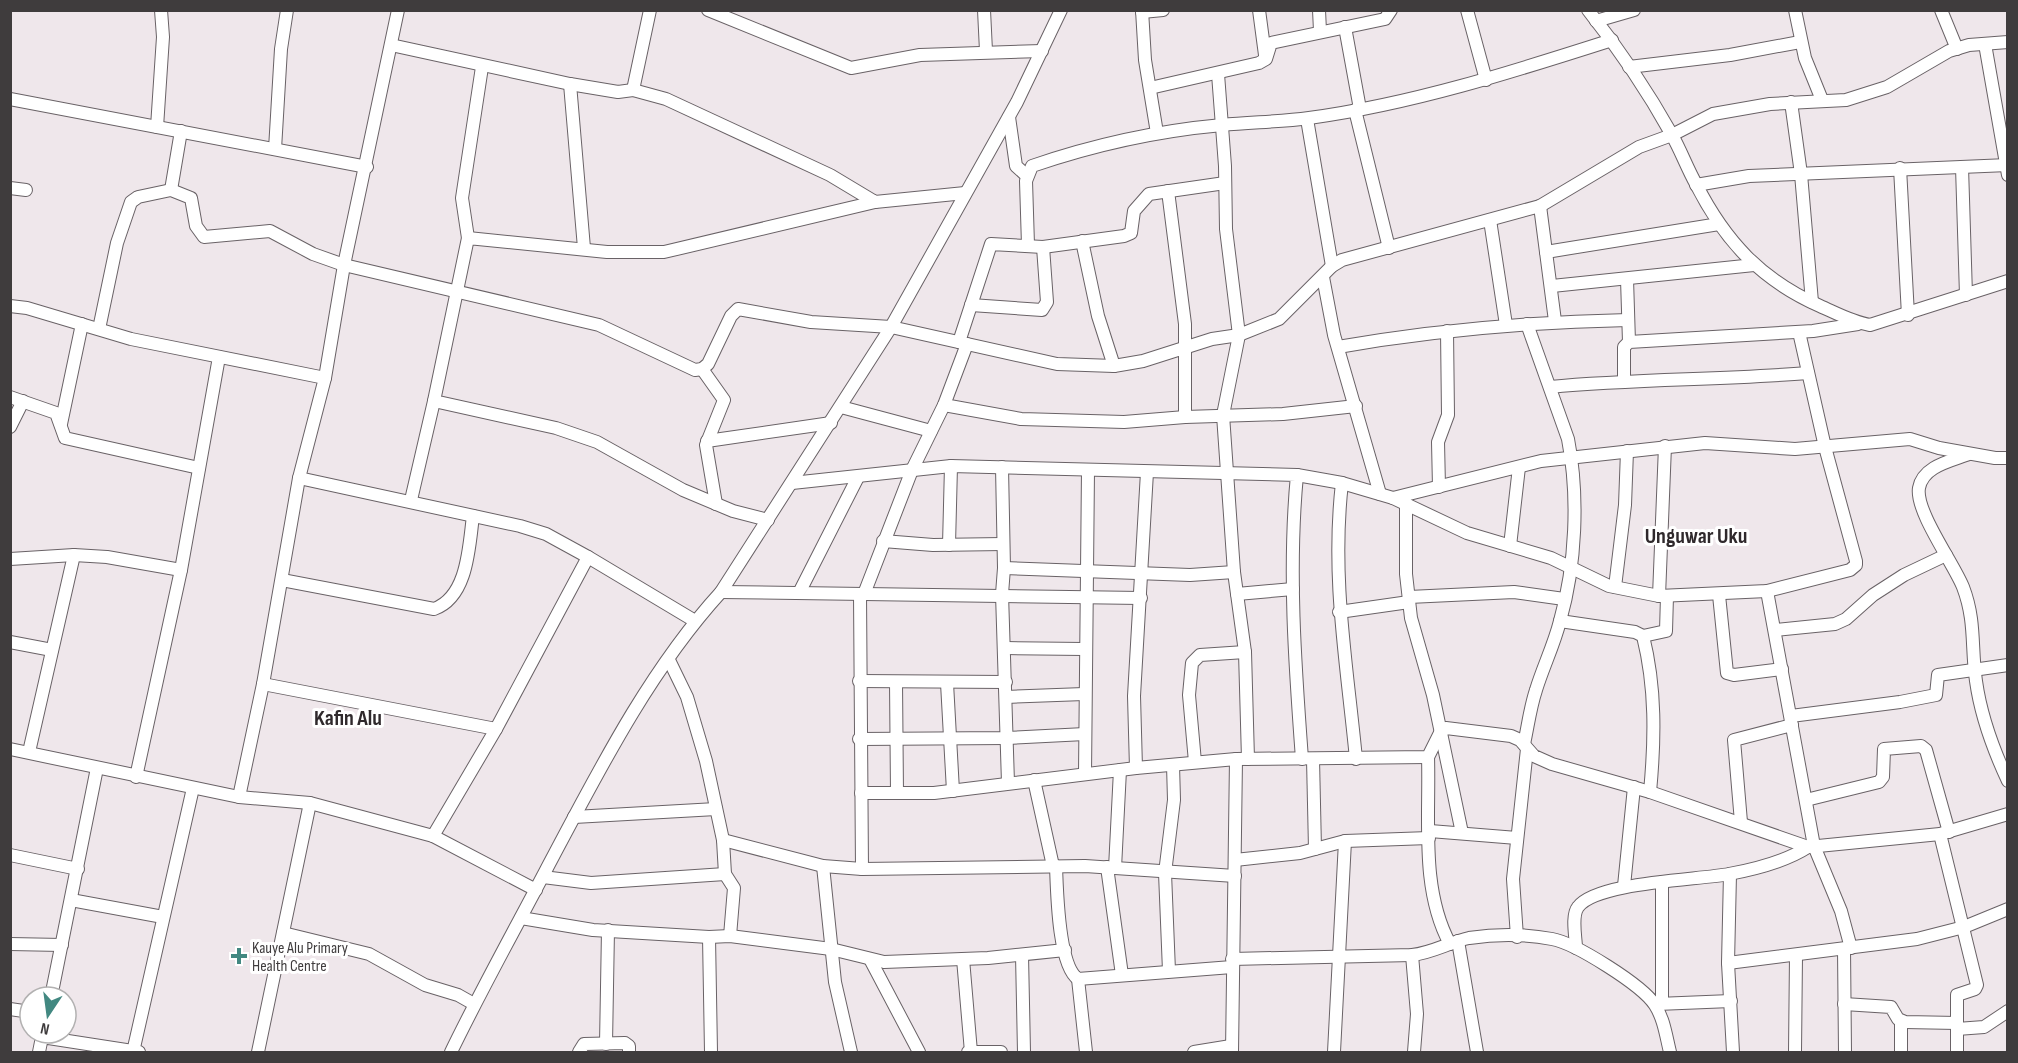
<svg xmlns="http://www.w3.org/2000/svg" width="2018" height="1063" viewBox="0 0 2018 1063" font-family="'Sofia Sans Condensed',sans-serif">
<rect width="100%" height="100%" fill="#efe7eb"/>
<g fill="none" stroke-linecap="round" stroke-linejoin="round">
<g stroke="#696266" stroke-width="14">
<g id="street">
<polyline points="650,10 633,90 666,99 830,175 875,202 965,193"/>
<polyline points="708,10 851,68 920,55 1042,51"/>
<polyline points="984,10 986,51"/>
<polyline points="1142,10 1145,60 1157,133"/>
<polyline points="1259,10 1265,55"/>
<polyline points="1319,10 1320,31"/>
<polyline points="1467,10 1486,80"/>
<path d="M 1588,10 C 1619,49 1648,92 1672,135 C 1681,151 1687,168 1696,184 C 1725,241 1761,280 1820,306 C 1836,313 1852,322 1870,325 L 2008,281"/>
<polyline points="1795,10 1805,58 1822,100"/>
<polyline points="1941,10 1957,49"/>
<polyline points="1142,12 1163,10"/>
<polyline points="1596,21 1634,10"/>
<polyline points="1345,27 1360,109"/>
<polyline points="1985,44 2008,175"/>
<polyline points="391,45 570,84 618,92 633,90"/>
<polyline points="1629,67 1730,55 1800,42"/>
<polyline points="1218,74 1225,166 1226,229 1239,335 1223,415 1234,572 1245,652 1248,759"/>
<polyline points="570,84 584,248"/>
<polyline points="1150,88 1259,63 1266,59 1271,43 1385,19 1391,10"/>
<polyline points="10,99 367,167"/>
<polyline points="1791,102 1801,174 1812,302"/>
<polyline points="1355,110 1389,248"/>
<polyline points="1009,117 1016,166 1027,176"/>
<polyline points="1307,119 1332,266"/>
<polyline points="157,127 163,37 161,10"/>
<polyline points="275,149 281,49 287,10"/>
<polyline points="1962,167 1966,295"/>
<polyline points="1900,168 1908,315"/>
<polyline points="1696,185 1749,176 2008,165"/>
<polyline points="10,188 26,190"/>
<polyline points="171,190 181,131"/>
<polyline points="1168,191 1185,324 1185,417"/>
<polyline points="1540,206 1555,321"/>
<polyline points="1490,220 1506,325"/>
<polyline points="468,238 462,198 482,67"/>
<polyline points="1082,241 1098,316 1114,366"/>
<path d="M 1028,245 L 1026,181 L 1032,166 C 1096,144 1156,131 1222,125 C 1251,122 1280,122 1309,118 C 1412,104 1512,72 1612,40"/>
<polyline points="1546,252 1719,224"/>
<polyline points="1323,277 1334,335 1380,494"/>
<polyline points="1627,279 1629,342"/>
<polyline points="1552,286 1754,265"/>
<polyline points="971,305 1042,310 1047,302 1043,247"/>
<polyline points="10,306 27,308 131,339 325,378"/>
<polyline points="99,329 117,243 131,202 138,197 171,190 191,198 196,226 204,237 270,231 313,254 344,265 599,325 695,370 702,369 708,364 731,316 738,309 811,322 891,327 1057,364 1114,366 1143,361 1212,339 1239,335 1279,319 1332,266 1342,260 1540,206 1639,147 1672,135 1713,114 1770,104 1846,100 1887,87 1949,51 1969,45 2008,42"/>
<polyline points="959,342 991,244 1043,247 1124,236 1131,233 1134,211 1149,194 1225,183"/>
<path d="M 1338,347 C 1434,330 1530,322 1628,320"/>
<polyline points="702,369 724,400 706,445 716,504"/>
<polyline points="1624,380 1624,347 1629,342 1813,331 1858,324"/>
<path d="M 1550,387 C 1636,379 1722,380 1808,373"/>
<polyline points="10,397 56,413 65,438 199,468"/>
<polyline points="944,405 1021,419 1124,422 1185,417 1283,414 1356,406"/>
<polyline points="841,407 931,431"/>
<polyline points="61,424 82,324"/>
<polyline points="10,427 23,401"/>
<polyline points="707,441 831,423"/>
<path d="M 1969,454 C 1951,461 1923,466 1919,488 C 1915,511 1954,564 1963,587 C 1976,621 1971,647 1976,681 C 1981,717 1993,749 2008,781"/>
<polyline points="1002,467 1004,568 1002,594 1008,783"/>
<polyline points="1297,475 1342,483 1393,498 1467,533 1551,558 1609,586 1659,596 1767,591 1850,570 1856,565 1856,561 1825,447 1799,332"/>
<polyline points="299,478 520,526 546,534 588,557 496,729 433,836"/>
<path d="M 792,483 L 951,466 L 1297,475 C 1288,569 1295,665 1302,759"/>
<path d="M 1342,483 C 1331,578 1347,664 1356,759"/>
<polyline points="1439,487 1438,442 1448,415 1447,331"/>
<polyline points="1393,498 1541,461 1705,443 1795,449 1910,439 1939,448 1995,458 2008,458"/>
<polyline points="411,500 434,401"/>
<polyline points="1406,503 1406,574 1411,618 1433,695 1462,833"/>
<polyline points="768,520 733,511 683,490 597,442 556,428 434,401 468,238 607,252 664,252 875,202"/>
<polyline points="883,541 933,545 1003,544"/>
<polyline points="949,545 951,466"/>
<polyline points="1510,546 1519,467"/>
<polyline points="588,557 695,621"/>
<polyline points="10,559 74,555 107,557 181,570"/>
<polyline points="1004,568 1190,575 1234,572"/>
<path d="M 282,580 L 434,609 C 468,597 469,546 473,516"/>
<polyline points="1615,587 1625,505 1627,451"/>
<polyline points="800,591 858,477"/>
<polyline points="1767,591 1814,846 1841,911 1851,948"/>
<polyline points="721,592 1141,598"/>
<polyline points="860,594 862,869"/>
<polyline points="864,594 912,470 944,405 967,344"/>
<polyline points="1237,594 1293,589"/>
<polyline points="1719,595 1727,673 1734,675 1782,669"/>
<polyline points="1659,596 1665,446"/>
<polyline points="1409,597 1514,592 1564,599"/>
<polyline points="1339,612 1409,602"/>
<path d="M 1560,621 L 1635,632 L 1643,636 C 1656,688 1655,739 1650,792"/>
<polyline points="1775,630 1835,624 1846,619 1873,595 1904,575 1946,555"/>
<polyline points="1643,636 1666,631 1667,596"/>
<polyline points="10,642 52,650"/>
<polyline points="1006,648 1084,649"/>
<polyline points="669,660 687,697 706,761 723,840 725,874 734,888 730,936"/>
<polyline points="859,681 1006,682"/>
<polyline points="896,682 897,793"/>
<polyline points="947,683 953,791"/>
<polyline points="263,684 496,729"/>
<polyline points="1006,697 1084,694"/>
<polyline points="1791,716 1900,702 1936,695 1938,675 2008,665"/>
<polyline points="859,739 1007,738 1085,734"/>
<path d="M 1524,744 C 1528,726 1530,708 1536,690 C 1543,667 1554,645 1560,621 C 1576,565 1579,496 1568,439 L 1527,324"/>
<polyline points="10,749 239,797 310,803 433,836 536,890"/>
<polyline points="29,752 74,555"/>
<path d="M 1428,757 C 1430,818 1420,889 1450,944"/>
<polyline points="1313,759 1315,849"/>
<polyline points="1195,762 1189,695 1192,663 1200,655 1245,652"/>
<polyline points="1136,768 1134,696 1147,472"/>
<polyline points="1085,774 1088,470"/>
<polyline points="136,777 181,570 219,357"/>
<polyline points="1034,780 1053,866"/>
<polyline points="861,793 934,793 1136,768 1236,759 1428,757 1440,733 1446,728 1511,736 1520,740 1534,756 1552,764 1650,792 1808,847 1940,834 2008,814"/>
<polyline points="239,797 263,684 299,478 325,378 344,265 398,10"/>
<polyline points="1806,800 1879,782 1883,777 1884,749 1921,746 1926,750 1949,832"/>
<polyline points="574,817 716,809"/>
<polyline points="1741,822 1734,740 1792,725"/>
<polyline points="1430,831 1517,838"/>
<polyline points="1940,834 1977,985 1975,989 1957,995 1957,1052"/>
<polyline points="723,840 823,866 862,869 1085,866 1235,876"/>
<polyline points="10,855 78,869"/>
<polyline points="1235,860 1300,853 1345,841 1429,838"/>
<polyline points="823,866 835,982 851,1052"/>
<path d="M 1056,866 C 1057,891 1058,965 1078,979 L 1232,967"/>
<polyline points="1107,867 1122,975"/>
<polyline points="1115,868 1120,770"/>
<polyline points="1730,874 1728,963 1733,1052"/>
<polyline points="543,877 591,883 725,874"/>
<polyline points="1662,882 1662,1003"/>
<polyline points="1624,886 1634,787"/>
<polyline points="71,900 163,917"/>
<polyline points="521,918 593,930 709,937 730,936 831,949 884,962 988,958 1065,950"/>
<polyline points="283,933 369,954 425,985 458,995 474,1004"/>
<polyline points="709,937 711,1052"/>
<polyline points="1517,937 1513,879 1527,749"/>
<polyline points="1458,941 1477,1052"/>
<polyline points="10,944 62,945"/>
<path d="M 1576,948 C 1576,938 1571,916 1578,907 C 1596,882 1698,880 1729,874 C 1756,869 1785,862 1808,847"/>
<polyline points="1844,949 1845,1052"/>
<polyline points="1022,955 1024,1052"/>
<polyline points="1412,955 1417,1014 1414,1052"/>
<polyline points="963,959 971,1052"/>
<path d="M 1232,959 L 1412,955 C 1432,953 1450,942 1469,938 C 1495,934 1526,934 1552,939 C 1575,943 1642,985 1655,1005 C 1664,1019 1666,1036 1670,1052"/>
<polyline points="871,961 919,1052"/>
<polyline points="1728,963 1917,939 1964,927 2008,909"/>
<polyline points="1169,971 1165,873 1174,800 1173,765"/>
<polyline points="1078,979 1086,1052"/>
<polyline points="51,997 97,768"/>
<polyline points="1657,1004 1731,1001"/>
<polyline points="1844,1004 1891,1007 1898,1019 1905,1022 1957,1023"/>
<polyline points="10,1009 30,1012"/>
<polyline points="1957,1029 1984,1027 2008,1011"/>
<polyline points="606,1044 608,930"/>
<polyline points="39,1052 42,1037 139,1052"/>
<polyline points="133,1052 193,788"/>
<polyline points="258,1052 310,803"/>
<path d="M 451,1052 C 481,990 514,931 546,870 C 597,774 648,672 721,592 L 891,327 L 1017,102 L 1061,10"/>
<polyline points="579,1052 584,1044 625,1043 629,1046 629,1052"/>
<polyline points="968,1052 1001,1052"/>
<polyline points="1194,1052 1231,1046"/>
<polyline points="1232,1052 1236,759"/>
<polyline points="1334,1052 1345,841"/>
<polyline points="1795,1052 1796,956"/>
<polyline points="1901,1052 1901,1022"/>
</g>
</g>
<use href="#street" stroke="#fff" stroke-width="12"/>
</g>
<path fill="#428881" stroke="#fff" stroke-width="2" d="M236 947h6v6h6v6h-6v6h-6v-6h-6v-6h6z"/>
<g text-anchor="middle" stroke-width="6" stroke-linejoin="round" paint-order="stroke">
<g font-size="16" fill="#3f3c3d" stroke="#fff" text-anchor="start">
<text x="252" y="953">Kauye Alu Primary<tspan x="252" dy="18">Health Centre</tspan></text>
</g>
<g font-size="22" font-weight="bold" fill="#2f292c" stroke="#fff">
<text x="1696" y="543">Unguwar Uku</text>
<text x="348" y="725">Kafin Alu</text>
</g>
</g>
<rect width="2018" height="1063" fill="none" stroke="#3f3c3d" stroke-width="24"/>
<g transform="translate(48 1015) rotate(193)"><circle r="28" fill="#ffffff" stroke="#b2b1b1" stroke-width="1.5"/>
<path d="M0-4.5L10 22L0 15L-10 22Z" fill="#428881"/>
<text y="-9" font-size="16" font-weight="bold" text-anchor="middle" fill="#3f3c3d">N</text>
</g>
</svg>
